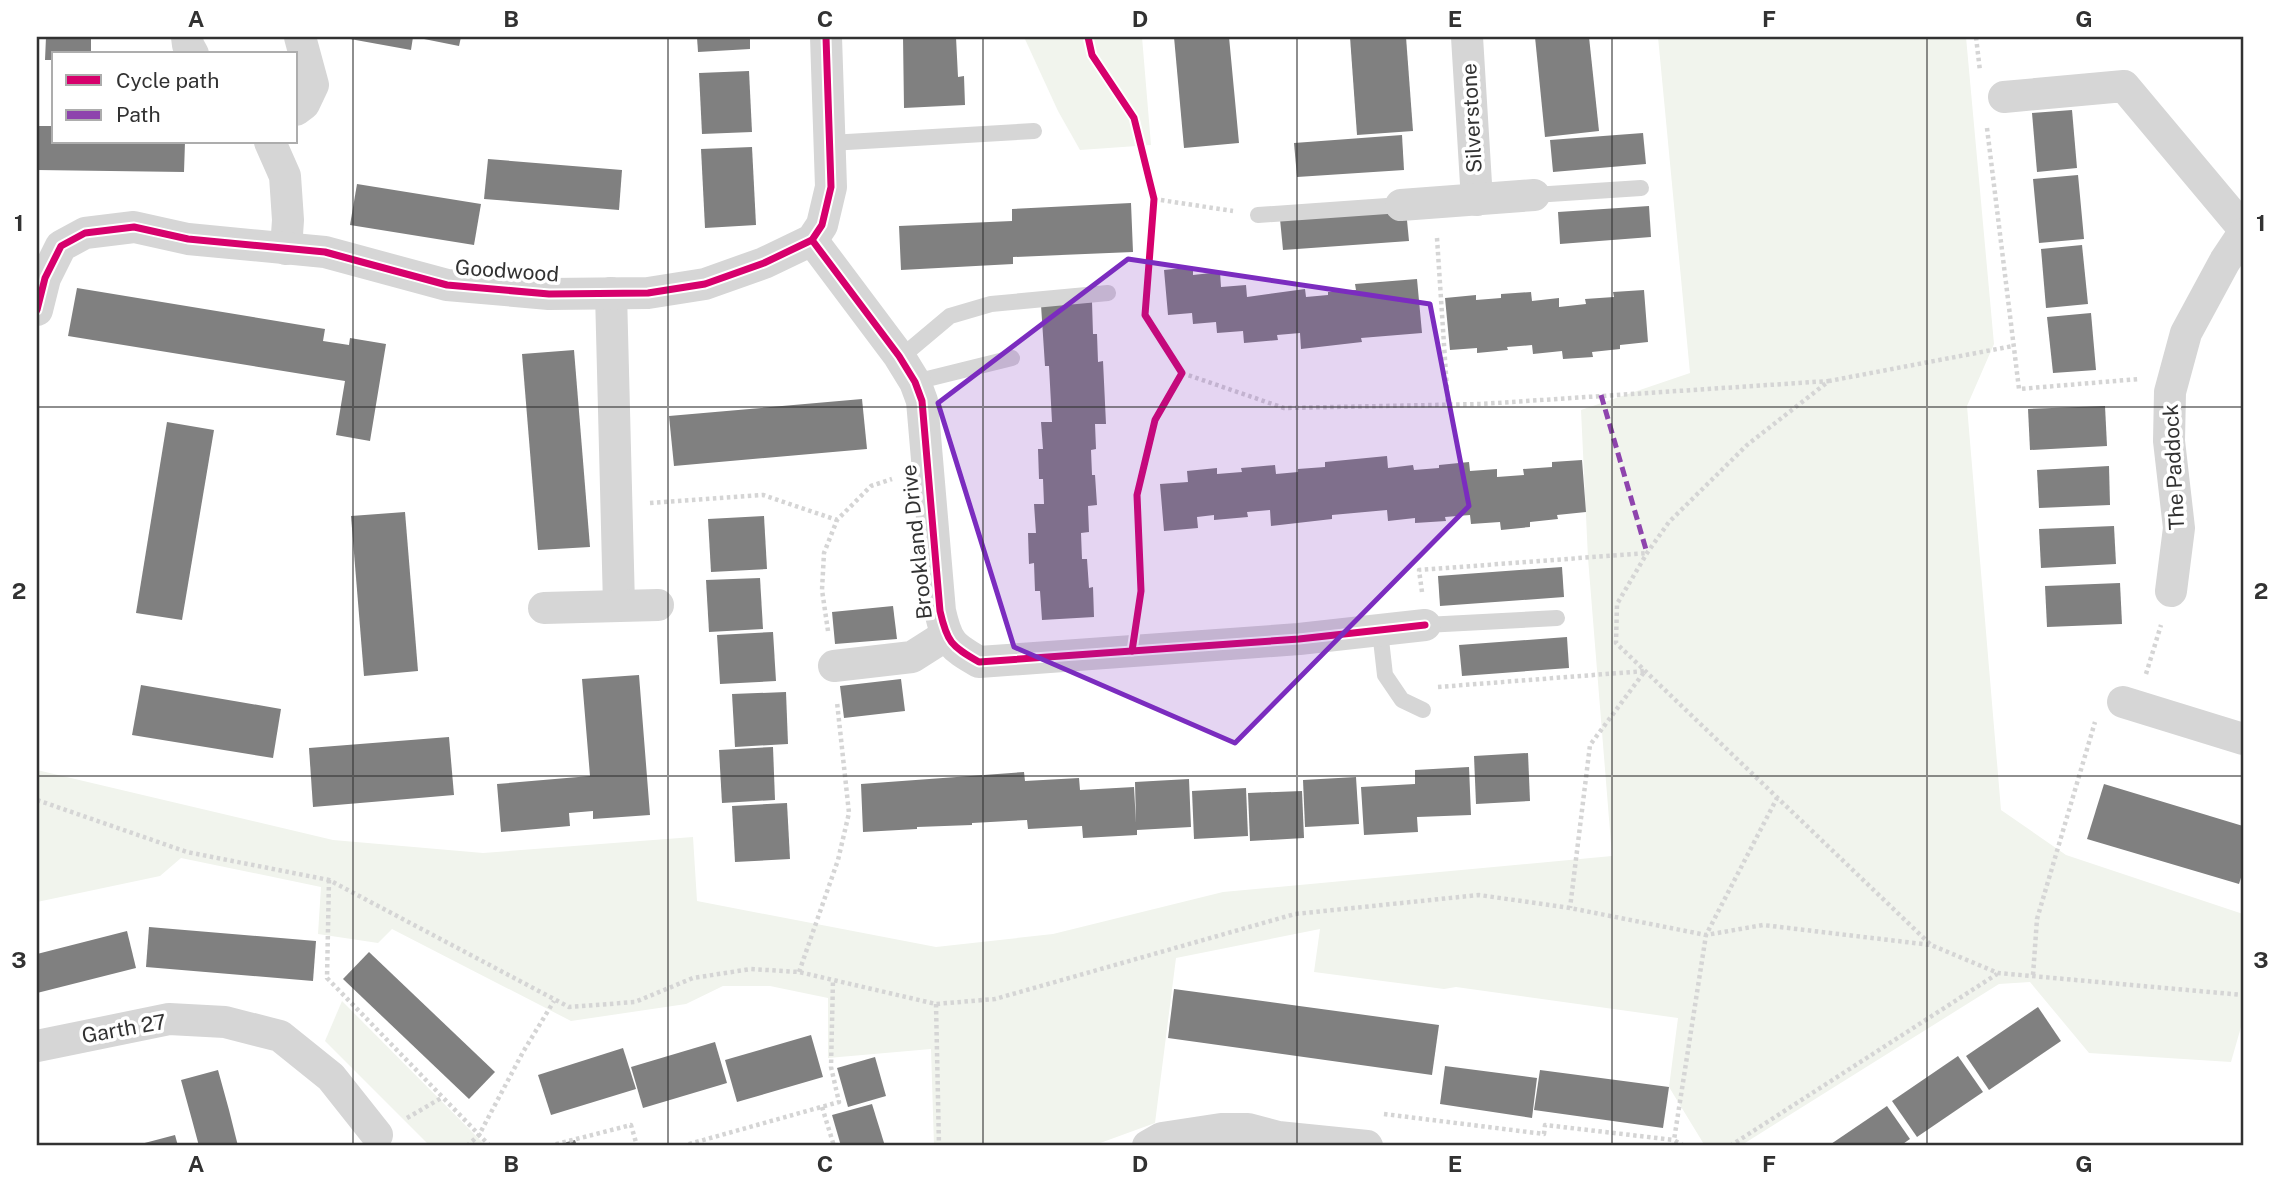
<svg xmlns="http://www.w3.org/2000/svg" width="2280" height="1183" viewBox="0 0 2280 1183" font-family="'Public Sans',sans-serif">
<rect width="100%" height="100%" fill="#fff"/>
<g fill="#f1f4ed">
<polygon points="1024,37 1142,37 1151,145 1080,150 1058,111"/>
<polygon points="1658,37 1966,37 1994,344 1967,406 2001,810 2066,855 2243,914 2243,1020 2231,1062 2089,1053 2030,982 1999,984 1745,1143 1705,1146 1669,1087 1678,1018 1456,987 1444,989 1314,972 1320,929 1176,958 1155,1123 1092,1146 934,1146 931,1049 828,1058 828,998 770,986 723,986 686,1004 571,1021 392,929 378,943 318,934 321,887 181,858 160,876 37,902 37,770 333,840 483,853 693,837 697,901 936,947 1053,934 1223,892 1612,856 1588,558 1581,410 1690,373"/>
<polygon points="342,1001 486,1146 430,1146 325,1041"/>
</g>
<g fill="#808080">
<polygon points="46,37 91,37 91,54 54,54 54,60 45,60"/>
<polygon points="339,37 413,37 411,50"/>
<polygon points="414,37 461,37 459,46"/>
<polygon points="697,37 750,37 750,49 698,52"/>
<polygon points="903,37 956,37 958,77 964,76 965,105 904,108"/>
<polygon points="1174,37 1229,37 1239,143 1184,148"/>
<polygon points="1350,37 1406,37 1413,131 1357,135"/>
<polygon points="1535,37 1589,37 1599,131 1545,137"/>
<polygon points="749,71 752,132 702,134 699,73"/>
<polygon points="2072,110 2077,168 2037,172 2032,113"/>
<polygon points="37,126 54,126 54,142 185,142 184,172 37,170"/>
<polygon points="1643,133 1646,164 1553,172 1550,140"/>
<polygon points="1402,135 1404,170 1297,177 1294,143"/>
<polygon points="752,147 756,225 705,228 701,149"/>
<polygon points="488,159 622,170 619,210 484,199"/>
<polygon points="2078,175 2084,239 2039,243 2033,179"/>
<polygon points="357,184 481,204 474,245 350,225"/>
<polygon points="1131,203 1133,252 1013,257 1013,264 901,270 899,226 1012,221 1012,209"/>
<polygon points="1649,206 1651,237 1560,244 1558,212"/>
<polygon points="1406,210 1409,241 1283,250 1280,219"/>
<polygon points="2082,245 2088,304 2046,308 2041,249"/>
<polygon points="1193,267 1193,275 1220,272 1221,287 1246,285 1247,297 1305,289 1306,297 1328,295 1328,292 1356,290 1355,284 1417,279 1422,333 1361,338 1362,342 1301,349 1300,333 1277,335 1278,340 1244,343 1243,331 1217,333 1216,322 1193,324 1192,313 1168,315 1164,270"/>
<polygon points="77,288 325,329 323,341 349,345 350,338 386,344 370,441 336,435 345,381 68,336"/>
<polygon points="1644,290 1648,342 1620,345 1620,349 1592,352 1593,357 1563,359 1562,351 1533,354 1532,345 1507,347 1508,350 1477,353 1477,348 1450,350 1445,298 1476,295 1476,300 1501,298 1501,294 1531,292 1532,301 1559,298 1559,307 1586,304 1585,299 1614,297 1613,292"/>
<polygon points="1092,302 1093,334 1097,334 1098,362 1103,361 1106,424 1095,424 1096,449 1091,450 1092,475 1095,475 1097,505 1088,506 1089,532 1081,533 1082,559 1087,559 1089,588 1093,587 1094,617 1042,620 1040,591 1035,591 1034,563 1029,564 1028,533 1036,533 1034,504 1044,504 1043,479 1039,479 1038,449 1043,449 1041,422 1052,422 1049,366 1045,366 1041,305"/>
<polygon points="2091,313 2096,370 2053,373 2047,317"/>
<polygon points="574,350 590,547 538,550 522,354"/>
<polygon points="862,399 867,449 674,466 669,416"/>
<polygon points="2105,406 2107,446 2030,450 2028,409"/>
<polygon points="167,422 214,430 182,620 136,613"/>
<polygon points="1387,456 1388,468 1413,465 1414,470 1439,468 1439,465 1469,462 1470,471 1497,469 1497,477 1524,475 1523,469 1552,467 1552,462 1582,460 1586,512 1557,515 1558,519 1530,522 1530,527 1501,530 1500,522 1471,524 1470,515 1445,517 1446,521 1415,523 1415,518 1388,521 1387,510 1332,515 1332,519 1271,526 1270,510 1247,512 1248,517 1214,520 1214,515 1197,517 1198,528 1164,531 1160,484 1188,482 1187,471 1217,468 1217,474 1242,472 1241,468 1275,465 1276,474 1298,472 1298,469 1325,467 1325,462"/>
<polygon points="2109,466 2110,505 2039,508 2037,470"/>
<polygon points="405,512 418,671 364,676 351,516"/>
<polygon points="764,516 767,569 711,572 708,519"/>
<polygon points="2114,526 2116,564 2041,568 2039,529"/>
<polygon points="1562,567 1564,597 1440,606 1438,576"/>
<polygon points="760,578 763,629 709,632 706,580"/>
<polygon points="2120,583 2122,624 2047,627 2045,586"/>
<polygon points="893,606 897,639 835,644 832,612"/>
<polygon points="773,632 776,681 720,684 717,635"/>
<polygon points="1567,637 1569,668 1462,676 1459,645"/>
<polygon points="639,675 650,815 593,819 593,811 569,813 570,826 501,832 497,784 590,776 582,679"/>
<polygon points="901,679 905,711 844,718 840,686"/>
<polygon points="141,685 281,709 273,758 132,735"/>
<polygon points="786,692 788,744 735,747 732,694"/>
<polygon points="449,737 454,795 313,807 309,748"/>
<polygon points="773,747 775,800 722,803 719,750"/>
<polygon points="1528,753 1530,801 1476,804 1474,756"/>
<polygon points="1469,767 1471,815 1417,817 1418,832 1364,835 1361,787 1415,784 1415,770"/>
<polygon points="1024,772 1025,781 1079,778 1080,790 1134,787 1136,823 1135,782 1189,779 1191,827 1137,830 1137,835 1083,838 1082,826 1028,829 1027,820 972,823 972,825 917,827 917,829 863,832 861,784"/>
<polygon points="1356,777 1359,824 1305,827 1303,780"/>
<polygon points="2104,784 2243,826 2243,871 2239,884 2087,839"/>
<polygon points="1246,788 1248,836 1194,839 1192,791"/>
<polygon points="1302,791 1304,838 1250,841 1248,793"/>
<polygon points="787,803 790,859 735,862 732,806"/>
<polygon points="149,927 316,941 313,981 146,967"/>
<polygon points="127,931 136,968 37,993 37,954"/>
<polygon points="369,952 495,1072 469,1099 343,979"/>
<polygon points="1174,989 1439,1025 1432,1075 1168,1038"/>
<polygon points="2038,1007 2061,1041 1989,1090 1966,1056"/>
<polygon points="811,1035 823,1077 737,1102 725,1060"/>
<polygon points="715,1042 727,1083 643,1108 631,1067"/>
<polygon points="623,1048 636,1089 551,1115 538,1075"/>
<polygon points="1958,1056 1983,1092 1917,1137 1892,1101"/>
<polygon points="875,1057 886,1096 848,1107 837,1068"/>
<polygon points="1445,1066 1537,1078 1532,1118 1440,1104"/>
<polygon points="218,1070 229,1110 238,1146 199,1146 192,1120 181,1080"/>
<polygon points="1540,1070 1669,1087 1663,1128 1534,1110"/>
<polygon points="872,1104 885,1146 841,1146 832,1115"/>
<polygon points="1887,1106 1910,1139 1900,1146 1828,1146"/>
<polygon points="175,1135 178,1146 137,1146 137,1145"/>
<polygon points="575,1140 577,1146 555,1146 555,1145"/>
</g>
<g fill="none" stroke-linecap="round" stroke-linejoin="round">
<g stroke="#d5d5d5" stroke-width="4.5" stroke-dasharray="3.5 3.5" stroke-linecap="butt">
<polyline points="1976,37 1980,71"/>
<polyline points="1987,128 2019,389 2139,379"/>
<polyline points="1154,199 1233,211"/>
<polyline points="1437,238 1448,405"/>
<polyline points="1182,373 1284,408 1481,404 1829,381"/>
<polyline points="650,503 763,495 837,520"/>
<polyline points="1422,592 1419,570 1647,553"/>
<polyline points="828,631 822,590 824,553 837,520 871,486 892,479"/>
<polyline points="2146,674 2161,625"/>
<polyline points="1438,687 1645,671 1590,745 1570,908"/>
<polyline points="37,800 187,852 329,880 569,1007 635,1002 693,978 751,969 799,972 936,1004 995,999 1295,914 1479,895 1570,908 1706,935 1763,925 1931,945 1998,973 2243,995"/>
<polyline points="329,880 327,978 490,1146"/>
<polyline points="1930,944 1616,643 1617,604 1647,553 1669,522 1747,445 1829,381 2013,346"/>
<polyline points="799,972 838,860 849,813 837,702"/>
<polyline points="2033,975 2037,919 2095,722"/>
<polyline points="936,1004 939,1146"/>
<polyline points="822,1107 834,1146"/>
<polyline points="1384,1114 1544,1134 1545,1125 1674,1140"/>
<polyline points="407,1118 443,1097"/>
<polyline points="467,1146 479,1135 523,1052 554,1001"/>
<polyline points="549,1146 631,1125 637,1146"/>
<polyline points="682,1146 839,1102 831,1067 833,980"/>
<polyline points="1684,1146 1674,1140 1706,935 1777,798"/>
<polyline points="1730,1146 1997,974"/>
</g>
<g stroke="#d6d6d6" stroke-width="16">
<polyline points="830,143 1034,131"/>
<polyline points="1534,195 1641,188"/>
<polyline points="1258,215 1401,205"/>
<polyline points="900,358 950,316 991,304 1108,293"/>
<polyline points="915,382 1012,358"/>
<polyline points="1425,625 1557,618"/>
<polyline points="1380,631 1385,675 1402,700 1423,710"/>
</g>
<g stroke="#d6d6d6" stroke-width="32">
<polyline points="187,37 188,45 193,54"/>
<polyline points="1467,37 1477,200"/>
<polyline points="2004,97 2124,86 2243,228"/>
<polyline points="296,110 304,104 313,85 300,37"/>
<polyline points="270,142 285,176 288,220 286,249"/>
<polyline points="1401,205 1534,195"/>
<path d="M 812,240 L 899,356 L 915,382 L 922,401 L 940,611 C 947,642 951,646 979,662 L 1299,639 L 1425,625"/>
<polyline points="611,293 619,605"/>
<polyline points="37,310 45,278 61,246 85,233 134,227 188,239 325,252 447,285 549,294 648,293 705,284 764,263 812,240 822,225 831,187 826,37"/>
<polyline points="2171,591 2179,528 2169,441 2170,392 2186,333 2225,261 2243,234"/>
<polyline points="544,608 658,605"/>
<polyline points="834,666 912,657 945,636"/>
<polyline points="2123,702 2243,739"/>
<polyline points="37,1046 169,1019 225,1022 280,1036 331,1077 377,1135"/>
<polyline points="1148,1146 1162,1138 1221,1129 1248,1129 1278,1137 1367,1146"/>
</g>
<polyline stroke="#8e44ad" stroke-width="5" stroke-dasharray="10 5" stroke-linecap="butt" points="1601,395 1647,553"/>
<g stroke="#fff" stroke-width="11">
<g id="cycleway">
<polyline points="1088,37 1092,55 1134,118 1154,199 1145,315 1182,373 1155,420 1137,495 1141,591 1132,651"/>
<path d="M 812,240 L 899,356 L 915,382 L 922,401 L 940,611 C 947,642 951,646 979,662 L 1299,639 L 1425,625"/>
<polyline points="37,310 45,278 61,246 85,233 134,227 188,239 325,252 447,285 549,294 648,293 705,284 764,263 812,240 822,225 831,187 826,37"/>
</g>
</g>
<use href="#cycleway" stroke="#d6006c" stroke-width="7"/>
</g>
<path fill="#7b2cbf" fill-opacity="0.2" stroke="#7b2cbf" stroke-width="5" stroke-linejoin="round" d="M 1128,259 L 1430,304 L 1469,506 L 1235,743 L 1014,647 L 938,403 Z"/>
<path fill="none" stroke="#323232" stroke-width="2" stroke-opacity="0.55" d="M 353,37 L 353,1146M 668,37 L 668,1146M 983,37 L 983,1146M 1297,37 L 1297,1146M 1612,37 L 1612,1146M 1927,37 L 1927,1146M 37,407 L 2243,407M 37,776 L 2243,776"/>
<g text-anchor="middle" stroke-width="7" stroke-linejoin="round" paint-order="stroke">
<g font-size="21" fill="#323232" stroke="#fff">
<text transform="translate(1472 118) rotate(-93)" y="7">Silverstone</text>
<text transform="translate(507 271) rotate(4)" y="7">Goodwood</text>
<text transform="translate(2174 467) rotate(-93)" y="7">The Paddock</text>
<text transform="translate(917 542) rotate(-96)" y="7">Brookland Drive</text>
<text transform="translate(124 1029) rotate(-10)" y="7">Garth 27</text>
</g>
</g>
<rect width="2280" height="1183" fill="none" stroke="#ffffff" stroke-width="77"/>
<rect x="52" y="52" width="245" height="91" fill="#ffffff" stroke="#adadad" stroke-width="2"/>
<rect x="66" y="75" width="35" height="10" fill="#d6006c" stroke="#adadad" stroke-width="2"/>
<text x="116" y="88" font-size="21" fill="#323232">Cycle path</text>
<rect x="66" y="110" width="35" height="10" fill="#8e44ad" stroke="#adadad" stroke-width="2"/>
<text x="116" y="122" font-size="21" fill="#323232">Path</text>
<rect x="38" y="38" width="2204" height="1106" fill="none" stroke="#323232" stroke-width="2.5"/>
<g font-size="23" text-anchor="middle" font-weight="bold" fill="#323232">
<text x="196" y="27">A</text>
<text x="511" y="27">B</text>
<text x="825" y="27">C</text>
<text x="1140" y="27">D</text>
<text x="1455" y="27">E</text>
<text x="1769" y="27">F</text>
<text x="2084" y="27">G</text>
<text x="19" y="231">1</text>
<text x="2261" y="231">1</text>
<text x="19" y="599">2</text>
<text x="2261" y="599">2</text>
<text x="19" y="968">3</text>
<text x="2261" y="968">3</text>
<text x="196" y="1172">A</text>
<text x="511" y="1172">B</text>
<text x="825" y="1172">C</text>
<text x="1140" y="1172">D</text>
<text x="1455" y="1172">E</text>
<text x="1769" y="1172">F</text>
<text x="2084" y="1172">G</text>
</g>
</svg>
